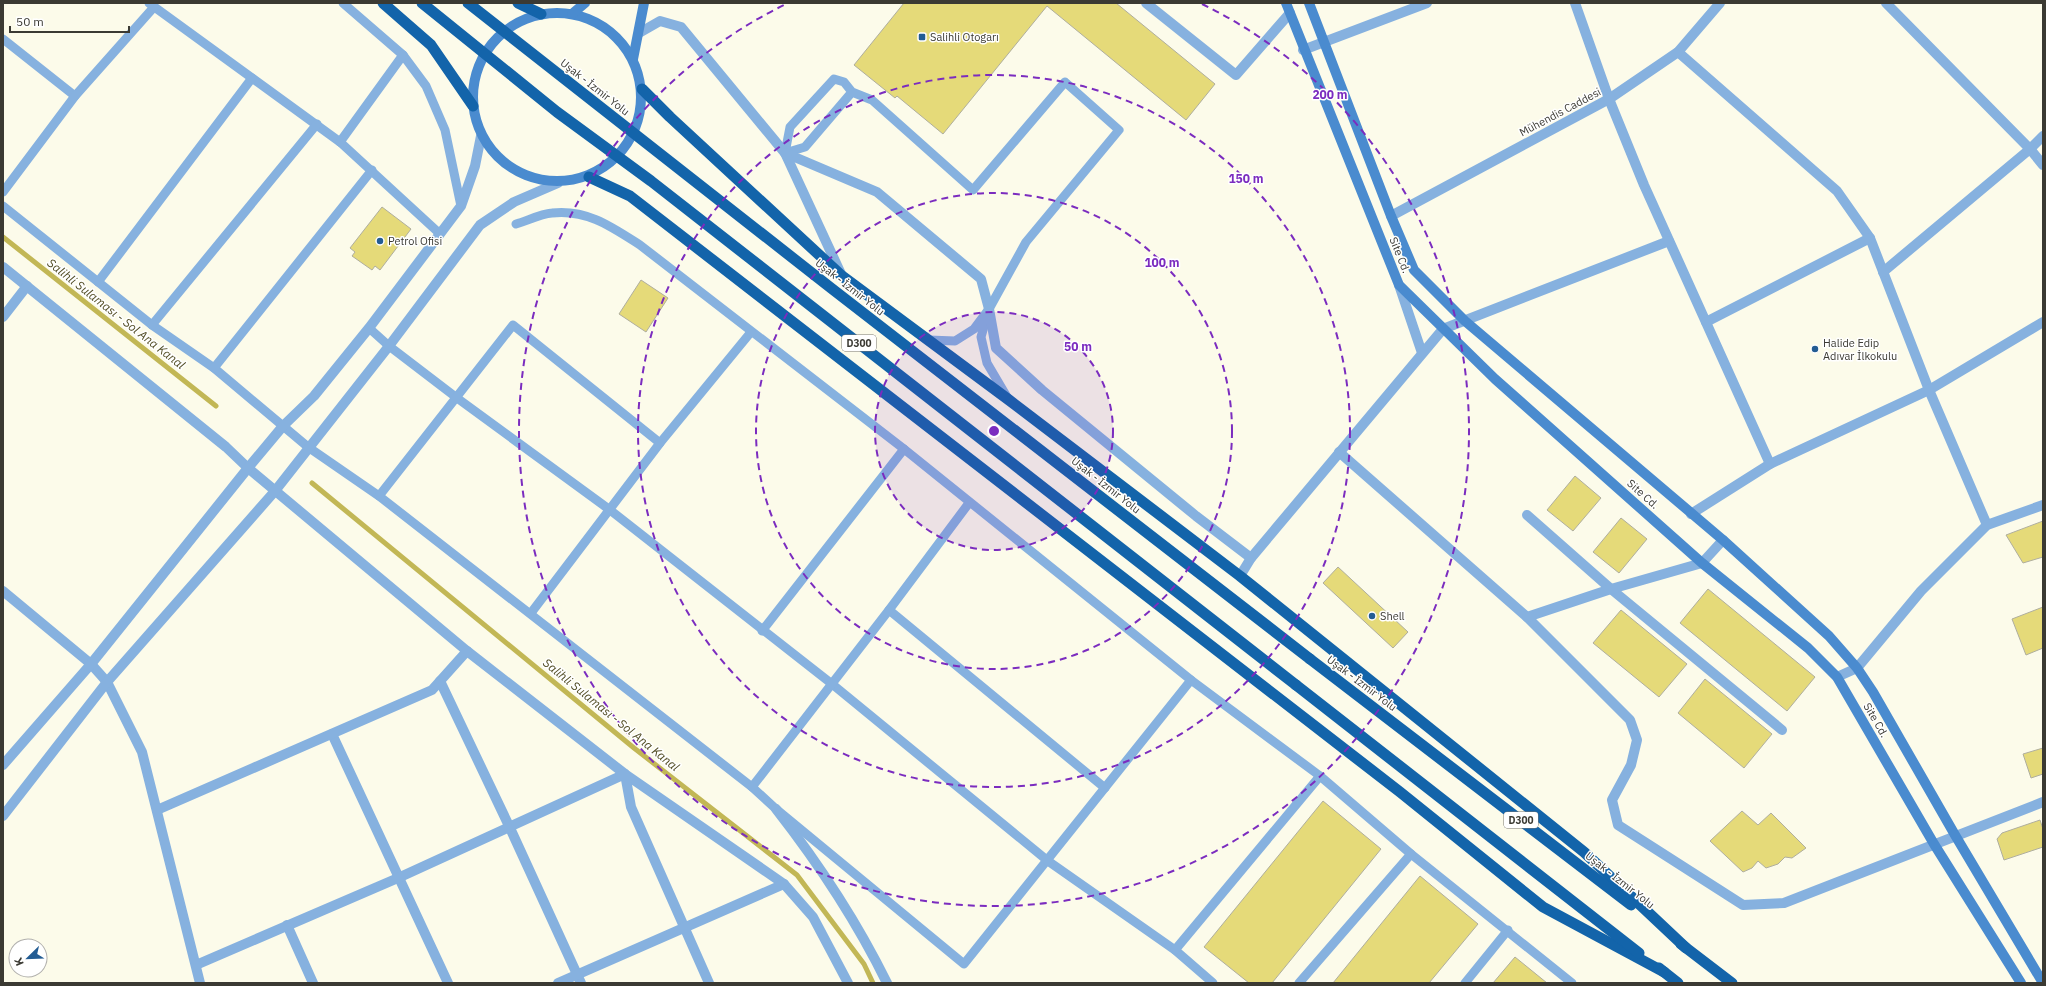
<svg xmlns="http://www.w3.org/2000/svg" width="2046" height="986" viewBox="0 0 2046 986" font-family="'IBM Plex Sans',sans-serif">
<rect width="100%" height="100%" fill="#fcfbea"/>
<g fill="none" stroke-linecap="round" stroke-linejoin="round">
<g stroke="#c2b755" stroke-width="5">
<polyline points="3,237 216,406"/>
<polyline points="312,483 634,748 797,875 864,964 873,983"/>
</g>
</g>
<g fill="#e5da79" stroke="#afae9e">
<polygon points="904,3 1116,3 1215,84 1186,120 1047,6 943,134 897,96 895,98 854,65"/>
<polygon points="382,207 411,229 380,270 375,266 372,270 352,256 355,252 350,248"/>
<polygon points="641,280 668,298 646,332 619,314"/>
<polygon points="1575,476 1601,498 1573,531 1547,510"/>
<polygon points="1621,518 1647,539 1619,573 1593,552"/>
<polygon points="2043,521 2043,557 2023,563 2006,535"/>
<polygon points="1338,567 1408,632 1393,648 1323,583"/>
<polygon points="1708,589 1815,677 1787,711 1680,623"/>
<polygon points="2043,607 2043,648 2026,655 2012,619"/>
<polygon points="1621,610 1687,664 1659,697 1593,643"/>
<polygon points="1705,679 1772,734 1744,768 1678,713"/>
<polygon points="2043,748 2043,774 2031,778 2023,754"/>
<polygon points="1323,801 1381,849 1272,983 1249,983 1204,947"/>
<polygon points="1742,811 1758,825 1771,813 1806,848 1792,858 1785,857 1778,864 1766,868 1758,861 1752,868 1743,872 1710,841"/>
<polygon points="2040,820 2043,829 2043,847 2004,860 1997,839 2002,833"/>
<polygon points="1420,876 1478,924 1429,983 1333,983"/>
<polygon points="1515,957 1547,983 1493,983"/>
</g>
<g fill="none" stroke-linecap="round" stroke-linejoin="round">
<g stroke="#86b1df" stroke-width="9">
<polyline points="149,3 340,142 439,233"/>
<polyline points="3,39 75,96"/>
<polyline points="403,55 426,86 445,130 461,206"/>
<polyline points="852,92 805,147 785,153 790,127 834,79 844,82 852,92 872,100 973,190 1065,82 1119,130 1026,242 989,309"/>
<polyline points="340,142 403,55 343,3"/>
<polyline points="3,192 75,96 154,7"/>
<polyline points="3,206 152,325 214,368 308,447 379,496 752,787 776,809 964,964 1191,680"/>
<path d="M 516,224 C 527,221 540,214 552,213 C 587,209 612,227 640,245 L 904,449 L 1191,680 L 1320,776 L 1411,854 L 1572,983"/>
<polyline points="98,282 252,78"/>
<polyline points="152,325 317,124"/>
<polyline points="369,328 389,346 457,398 610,510 832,684 1048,861 1175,950 1213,983"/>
<polyline points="929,340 955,341 974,329 989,309 981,337 987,363 1007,397"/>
<polyline points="214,368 372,170"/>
<polyline points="379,496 513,325 660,443"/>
<polyline points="889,610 1105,788"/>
<polyline points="531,613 660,443 751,332"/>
<polyline points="762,631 904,449"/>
<polyline points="752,787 889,610 969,503"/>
<polyline points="1175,950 1320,776"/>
<polyline points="1299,983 1411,854"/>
<polyline points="1465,983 1508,930"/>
</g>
<g stroke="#86b1df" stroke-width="10">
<polyline points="1146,3 1236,75 1290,13"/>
<polyline points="1575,3 1609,99 1644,185 1770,464"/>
<polyline points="1886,3 2030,149 2043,165"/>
<polyline points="639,33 660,21 681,27 785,153 877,192 981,279 989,309 996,348 1042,390 1196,516 1251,558"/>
<polyline points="1303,50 1427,3"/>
<polyline points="1678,52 1837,191 1870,238 1929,390 1987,525"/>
<polyline points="785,153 842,276"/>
<polyline points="1391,216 1609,99 1678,52 1720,3"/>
<polyline points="3,267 226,447 248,468 467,651 625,774 784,884 813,917 848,983"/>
<polyline points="1883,272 2030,149 2043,136"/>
<polyline points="3,317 27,286"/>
<polyline points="1706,322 1870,238"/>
<polyline points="1339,452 1527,617 1630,720 1637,740 1631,765 1612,800 1618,825 1743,905 1784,903 2043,802"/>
<polyline points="1691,514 1770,464 1929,390 2043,322"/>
<polyline points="1527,515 1611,589 1782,730"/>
<polyline points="3,591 91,664"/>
<polyline points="1527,617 1611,589 1702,563 1723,540"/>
<polyline points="1837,677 1857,668 1921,591 1987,525 2043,505"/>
<polyline points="440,681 510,828 581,983"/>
<polyline points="332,734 448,983"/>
<path d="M 776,809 C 819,864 856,920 887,983"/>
<polyline points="157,810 432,690 467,651"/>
<polyline points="287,925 313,983"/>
<polyline points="196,965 398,878 625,774 631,807 709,983"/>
<polyline points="558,983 784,884"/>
</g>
<g stroke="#86b1df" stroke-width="10">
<polyline points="1399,285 1422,353"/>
<polyline points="1240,576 1251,558 1443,329 1669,241"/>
<polyline points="91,664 107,682 142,752 200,983"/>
<polyline points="3,765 91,664 248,468 283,426 314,396 369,328 461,206 475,166 481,136"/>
<polyline points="3,816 107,682 275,491 389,346 480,225 514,202 558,183"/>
</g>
<g stroke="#4a8bcf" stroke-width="10">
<polyline points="1286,3 1399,285 1495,379 1702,563 1808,648 1837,677 1934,844 2021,983"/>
<polyline points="1309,3 1391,216 1414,270 1465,321 1723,540 1829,636 1857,668 1873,692 1955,835 2043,983"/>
<circle cx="557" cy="97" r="84"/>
<polyline points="572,14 585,3"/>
<polyline points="633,59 644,3"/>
</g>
<g stroke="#1364aa" stroke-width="11">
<polyline points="383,3 431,45 473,106"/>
<polyline points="518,3 541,14"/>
<polyline points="642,89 670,117 842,276 1009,400 1240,576 1584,852 1686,948"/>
<polyline points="589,177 630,196 1400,792 1543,907 1664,972"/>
<polyline points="1310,659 1631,905"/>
<polyline points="1296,685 1639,953"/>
<polyline points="1681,944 1732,983"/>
<polyline points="1659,968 1678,983"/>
</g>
<g stroke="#1364aa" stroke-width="11">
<polyline points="422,3 557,112 651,181 1296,685"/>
<polyline points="468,3 831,288 1310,659"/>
</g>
</g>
<circle cx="994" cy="431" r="119" fill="#7b2cbf" fill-opacity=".12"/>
<g fill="none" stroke="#7b2cbf" stroke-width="2" stroke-dasharray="7 5">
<circle cx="994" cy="431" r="119"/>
<circle cx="994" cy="431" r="238"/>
<circle cx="994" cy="431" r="356"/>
<path d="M1202 4A475 475 0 1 1 786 4"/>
</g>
<g fill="#235c93" stroke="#fff" stroke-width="1.5">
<rect x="918" y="33" width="8" height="8" rx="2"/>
<circle cx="380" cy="241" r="4"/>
<circle cx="1815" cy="349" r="4"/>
<circle cx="1372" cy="616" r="4"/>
</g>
<g text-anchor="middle" stroke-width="3" stroke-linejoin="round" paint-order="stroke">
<g fill="#fff" stroke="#767570" stroke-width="1">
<rect x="842" y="335" width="34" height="16" rx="3"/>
<rect x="1504" y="812" width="34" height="16" rx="3"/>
</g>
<g font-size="10" font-weight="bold" fill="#3b3a33">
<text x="859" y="347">D300</text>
<text x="1521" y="824">D300</text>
</g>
<g font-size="11" fill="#3b3a33" stroke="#fff" text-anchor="start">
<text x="930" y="41">Salihli Otogarı</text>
<text x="388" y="245">Petrol Ofisi</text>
<text x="1823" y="347">Halide Edip<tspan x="1823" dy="13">Adıvar İlkokulu</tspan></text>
<text x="1380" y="620">Shell</text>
</g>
<g font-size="11" fill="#3b3a33" stroke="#fff">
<text transform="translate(595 87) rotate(38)" y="4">Uşak - İzmir Yolu</text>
<text transform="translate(1560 112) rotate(-28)" y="4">Mühendis Caddesi</text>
<text transform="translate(1400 255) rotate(68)" y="4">Site Cd.</text>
<text transform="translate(850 287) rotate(38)" y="4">Uşak - İzmir Yolu</text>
<text transform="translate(1106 485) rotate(38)" y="4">Uşak - İzmir Yolu</text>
<text transform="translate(1643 494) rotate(42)" y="4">Site Cd.</text>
<text transform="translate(1362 683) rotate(37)" y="4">Uşak - İzmir Yolu</text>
<text transform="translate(1876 720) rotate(60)" y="4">Site Cd.</text>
<text transform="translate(1620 880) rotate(38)" y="4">Uşak - İzmir Yolu</text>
</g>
<g font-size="12" font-style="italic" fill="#514c23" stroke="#fff">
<text transform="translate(116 314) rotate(38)" y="4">Salihli Sulaması - Sol Ana Kanal</text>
<text transform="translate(611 715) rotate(39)" y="4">Salihli Sulaması - Sol Ana Kanal</text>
</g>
</g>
<circle cx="994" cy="431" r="6" fill="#7b2cbf" stroke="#fff" stroke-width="2"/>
<g font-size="12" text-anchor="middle" font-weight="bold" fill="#7b2cbf" stroke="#fff" stroke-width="3" stroke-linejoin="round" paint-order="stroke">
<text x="1330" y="99">200 m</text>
<text x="1246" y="183">150 m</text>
<text x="1162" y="267">100 m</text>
<text x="1078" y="351">50 m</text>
</g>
<rect width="2046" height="986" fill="none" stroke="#3b3a33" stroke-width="8"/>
<g transform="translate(28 958) rotate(247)"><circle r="19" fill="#ffffff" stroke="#b1b0ad"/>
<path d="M0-3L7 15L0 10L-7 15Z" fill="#235c93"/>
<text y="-6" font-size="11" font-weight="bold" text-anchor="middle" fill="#3b3a33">K</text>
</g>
<path d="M10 26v6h119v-6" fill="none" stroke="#3b3a33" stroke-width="2"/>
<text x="16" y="26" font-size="12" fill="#3b3a33" stroke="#ffffff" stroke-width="3" paint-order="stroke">50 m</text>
</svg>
